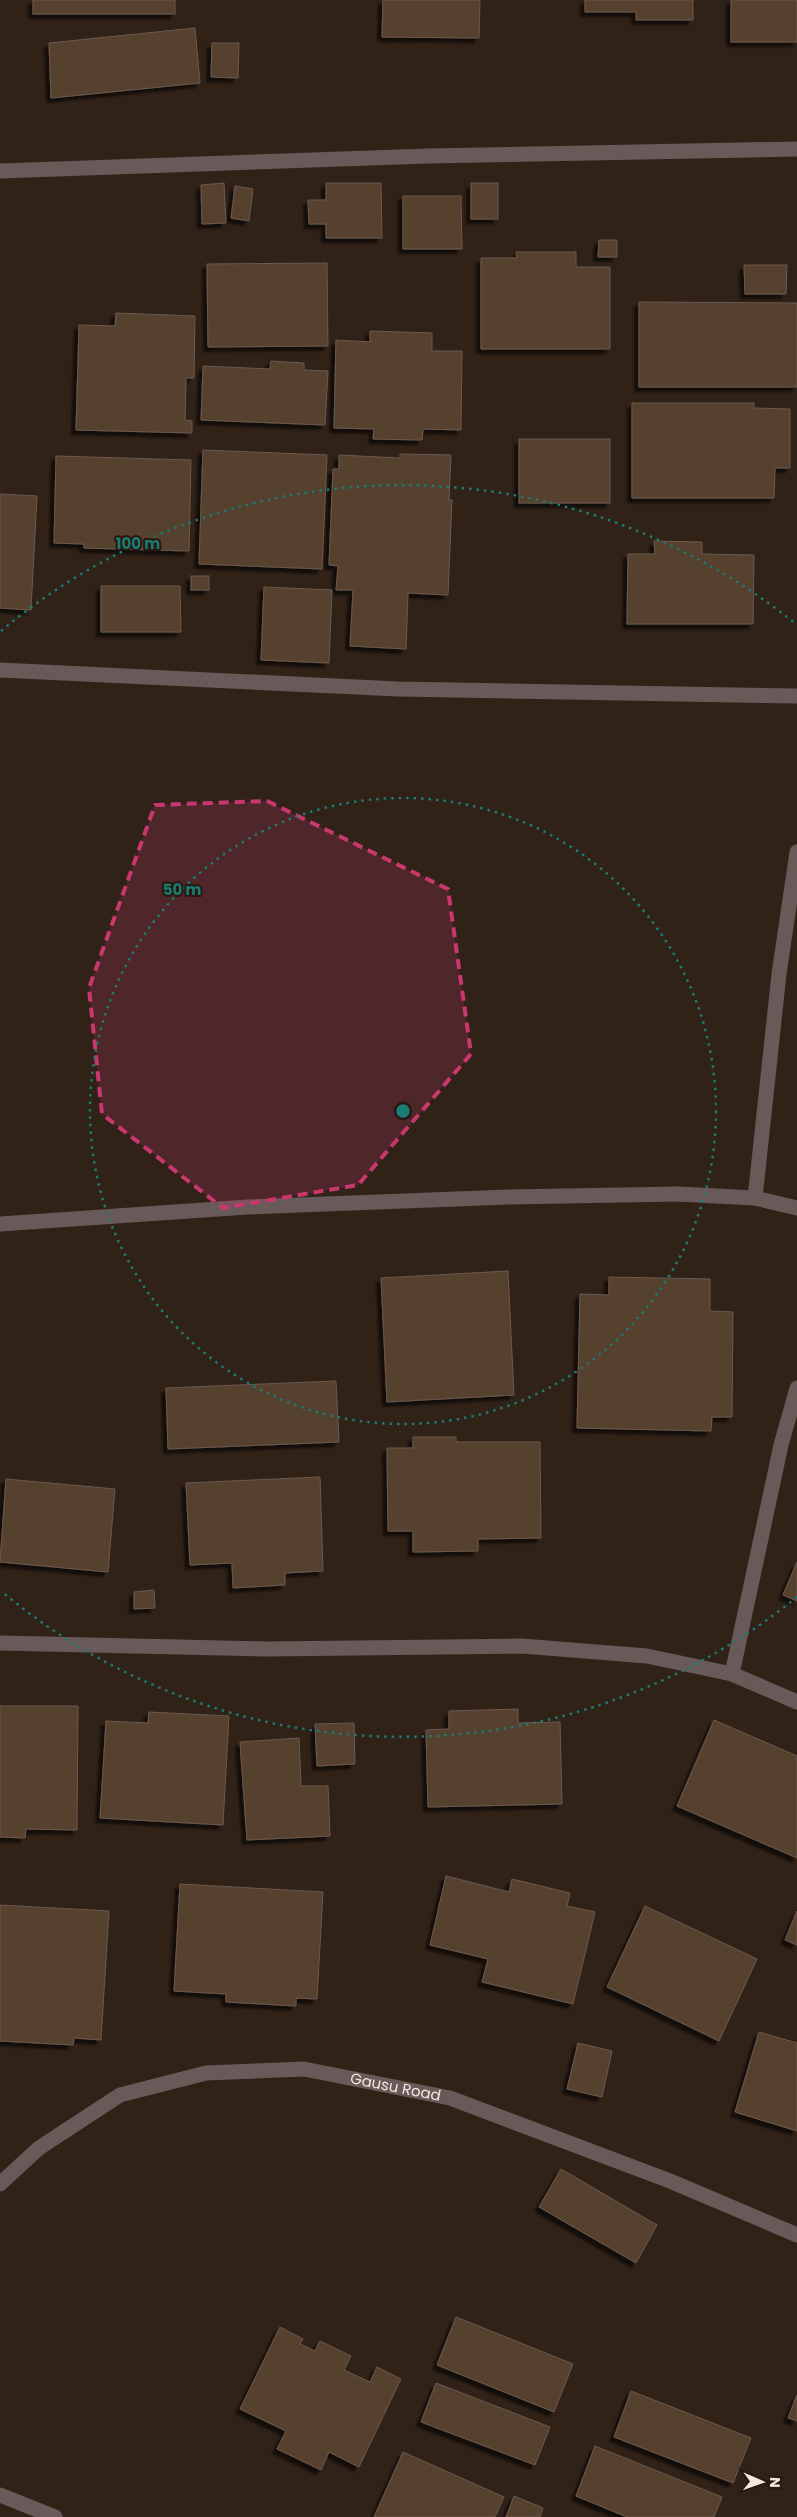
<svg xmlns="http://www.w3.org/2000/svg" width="797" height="2517" viewBox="0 0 797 2517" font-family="Poppins,sans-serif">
<defs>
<filter id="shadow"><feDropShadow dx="-4.5" dy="4.5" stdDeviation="1" flood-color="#0009"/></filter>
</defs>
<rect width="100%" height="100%" fill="#312218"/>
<g fill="#573f2f" stroke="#6b5a4f" filter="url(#shadow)">
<rect x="33" y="0" width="142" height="14"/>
<polygon points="383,0 480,0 479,38 382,37"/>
<polygon points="585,0 693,0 693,20 636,20 636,12 585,12"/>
<rect x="731" y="0" width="66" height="42"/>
<polygon points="195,28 200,83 51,98 49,43"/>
<polygon points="212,43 239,43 238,78 211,77"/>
<polygon points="224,183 226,223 202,224 201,185"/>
<polygon points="326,183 381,183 382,238 326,238 326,224 309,224 308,200 326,200"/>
<rect x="471" y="183" width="27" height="36"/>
<polygon points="235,186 253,189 249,221 231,218"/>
<polygon points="403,196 461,196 462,249 403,249"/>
<polygon points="599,240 617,240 617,257 598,257"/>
<polygon points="516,252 576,252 576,267 610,267 610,349 481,349 481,258 517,258"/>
<polygon points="327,263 328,346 208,347 207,264"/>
<polygon points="744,265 787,265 786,294 745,294"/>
<polygon points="639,302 797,303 797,387 639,387"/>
<polygon points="116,313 195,316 194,378 186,378 185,420 192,421 192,433 76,430 79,325 115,326"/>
<polygon points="370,331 432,333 432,351 462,351 461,430 423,429 422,440 373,439 374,429 334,428 336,340 370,342"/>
<polygon points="271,361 304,363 304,370 328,371 325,425 201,420 203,366 270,369"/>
<polygon points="632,403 754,403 754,408 790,409 790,468 775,468 774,498 632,498"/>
<rect x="519" y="439" width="91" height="64"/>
<polygon points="203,450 327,455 322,569 199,564"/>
<polygon points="400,454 451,455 449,500 452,500 448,595 408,593 406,649 350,646 353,590 336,590 338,566 329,565 333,469 339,469 339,455 400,458"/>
<polygon points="56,456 191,460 189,551 84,548 84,544 54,543"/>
<polygon points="0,494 37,496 31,610 0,608"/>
<polygon points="654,541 702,542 702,554 754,555 753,624 627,624 628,554 655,554"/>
<rect x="191" y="576" width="18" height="14"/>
<polygon points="101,586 180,586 181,632 101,632"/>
<polygon points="264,587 332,590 329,663 261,660"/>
<polygon points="508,1271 514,1395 387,1402 381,1278"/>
<polygon points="609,1277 710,1279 710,1311 733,1312 732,1417 712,1417 711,1431 577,1428 580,1294 609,1295"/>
<polygon points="336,1381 339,1442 168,1449 166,1388"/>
<polygon points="413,1437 456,1437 456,1442 540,1442 541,1538 478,1539 478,1551 413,1552 413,1531 388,1531 387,1448 413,1448"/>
<polygon points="320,1477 323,1571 285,1573 285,1585 233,1588 232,1563 190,1565 186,1483"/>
<polygon points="6,1479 115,1489 108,1572 0,1562"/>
<polygon points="797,1562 797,1601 783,1595"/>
<polygon points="154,1590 155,1608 134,1609 134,1592"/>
<polygon points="0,1706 78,1706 77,1830 26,1829 25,1838 0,1837"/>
<polygon points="518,1709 518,1723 560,1722 562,1804 428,1807 426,1730 449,1729 449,1711"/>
<polygon points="149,1712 229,1716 223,1825 100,1818 106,1721 148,1723"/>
<polygon points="714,1720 797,1756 797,1858 677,1806"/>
<polygon points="354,1723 355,1764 317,1766 315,1724"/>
<polygon points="299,1738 301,1786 328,1786 330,1836 247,1840 240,1742"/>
<polygon points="446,1876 509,1892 512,1879 570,1893 567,1906 595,1912 573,2004 482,1982 488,1959 430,1945"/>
<polygon points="180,1884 323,1892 317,1999 296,1998 296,2006 226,2002 226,1994 174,1991"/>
<polygon points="0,1905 109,1911 101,2040 74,2038 73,2045 0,2041"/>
<polygon points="645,1906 757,1959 719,2041 607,1987"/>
<polygon points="797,1911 797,1945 785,1940"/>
<polygon points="759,2032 797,2043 797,2131 735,2112"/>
<polygon points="578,2043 612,2051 602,2097 567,2089"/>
<polygon points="561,2169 657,2225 636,2263 539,2207"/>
<polygon points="456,2317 573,2364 554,2412 437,2365"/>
<polygon points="280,2327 303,2339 300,2344 315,2351 320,2341 351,2356 344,2370 370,2382 377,2367 401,2379 359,2467 329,2452 321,2470 277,2449 286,2431 240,2409"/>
<polygon points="436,2383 550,2427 535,2465 421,2422"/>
<polygon points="631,2391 751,2438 733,2483 614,2437"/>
<polygon points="797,2395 797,2421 788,2418"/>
<polygon points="595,2446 722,2497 714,2517 627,2517 576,2496"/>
<polygon points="403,2452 504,2497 495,2517 374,2517"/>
<polygon points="514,2496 543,2508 540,2517 506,2517"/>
</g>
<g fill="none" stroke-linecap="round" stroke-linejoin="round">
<g stroke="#685a58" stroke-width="15">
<polyline points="0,171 428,156 797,149"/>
<polyline points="0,670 398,689 797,696"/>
<polyline points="755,1198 779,974 797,852"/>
<polyline points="0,1224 247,1207 508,1197 678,1194 755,1198 797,1208"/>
<polyline points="0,1643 266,1649 522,1646 647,1656 732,1674 797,1702"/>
<polyline points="732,1674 781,1445 797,1388"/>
<path id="s1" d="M 0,2184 L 39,2148 L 120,2095 L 206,2073 L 304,2069 L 450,2098 L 670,2181 L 797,2235"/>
<polyline points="0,2495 55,2517"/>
</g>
</g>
<path fill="#c9376f" fill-opacity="0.2" stroke="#c9376f" stroke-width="4" stroke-dasharray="10 6" stroke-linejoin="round" d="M 267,801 L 448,889 L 471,1054 L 358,1185 L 223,1208 L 102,1114 L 89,988 L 155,805 Z"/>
<g fill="none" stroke="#1a7c74" stroke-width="2.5" stroke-dasharray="2.5 5">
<circle cx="403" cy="1111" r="313"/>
<path d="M797 1597A626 626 0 0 1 1 1591M1 631A626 626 0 0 1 797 625"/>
</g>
<g text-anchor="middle" stroke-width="4" stroke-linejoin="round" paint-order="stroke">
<g font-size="15" fill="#f2e8e1" stroke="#27190f">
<text dy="5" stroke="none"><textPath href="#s1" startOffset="430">Gausu Road</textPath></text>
</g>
</g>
<circle cx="403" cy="1111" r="8" fill="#1a7c74" stroke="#27190f" stroke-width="2.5"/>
<g font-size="15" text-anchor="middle" font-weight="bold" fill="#1a7c74" stroke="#27190f" stroke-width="4" stroke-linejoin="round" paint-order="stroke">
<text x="138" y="549">100 m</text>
<text x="182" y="895">50 m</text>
</g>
<g transform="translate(762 2482) rotate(92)" stroke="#27190f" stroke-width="4" paint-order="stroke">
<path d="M0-4L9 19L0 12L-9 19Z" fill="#f2e8e1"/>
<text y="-8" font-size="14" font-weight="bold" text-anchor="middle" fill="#f2e8e1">N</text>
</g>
</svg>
